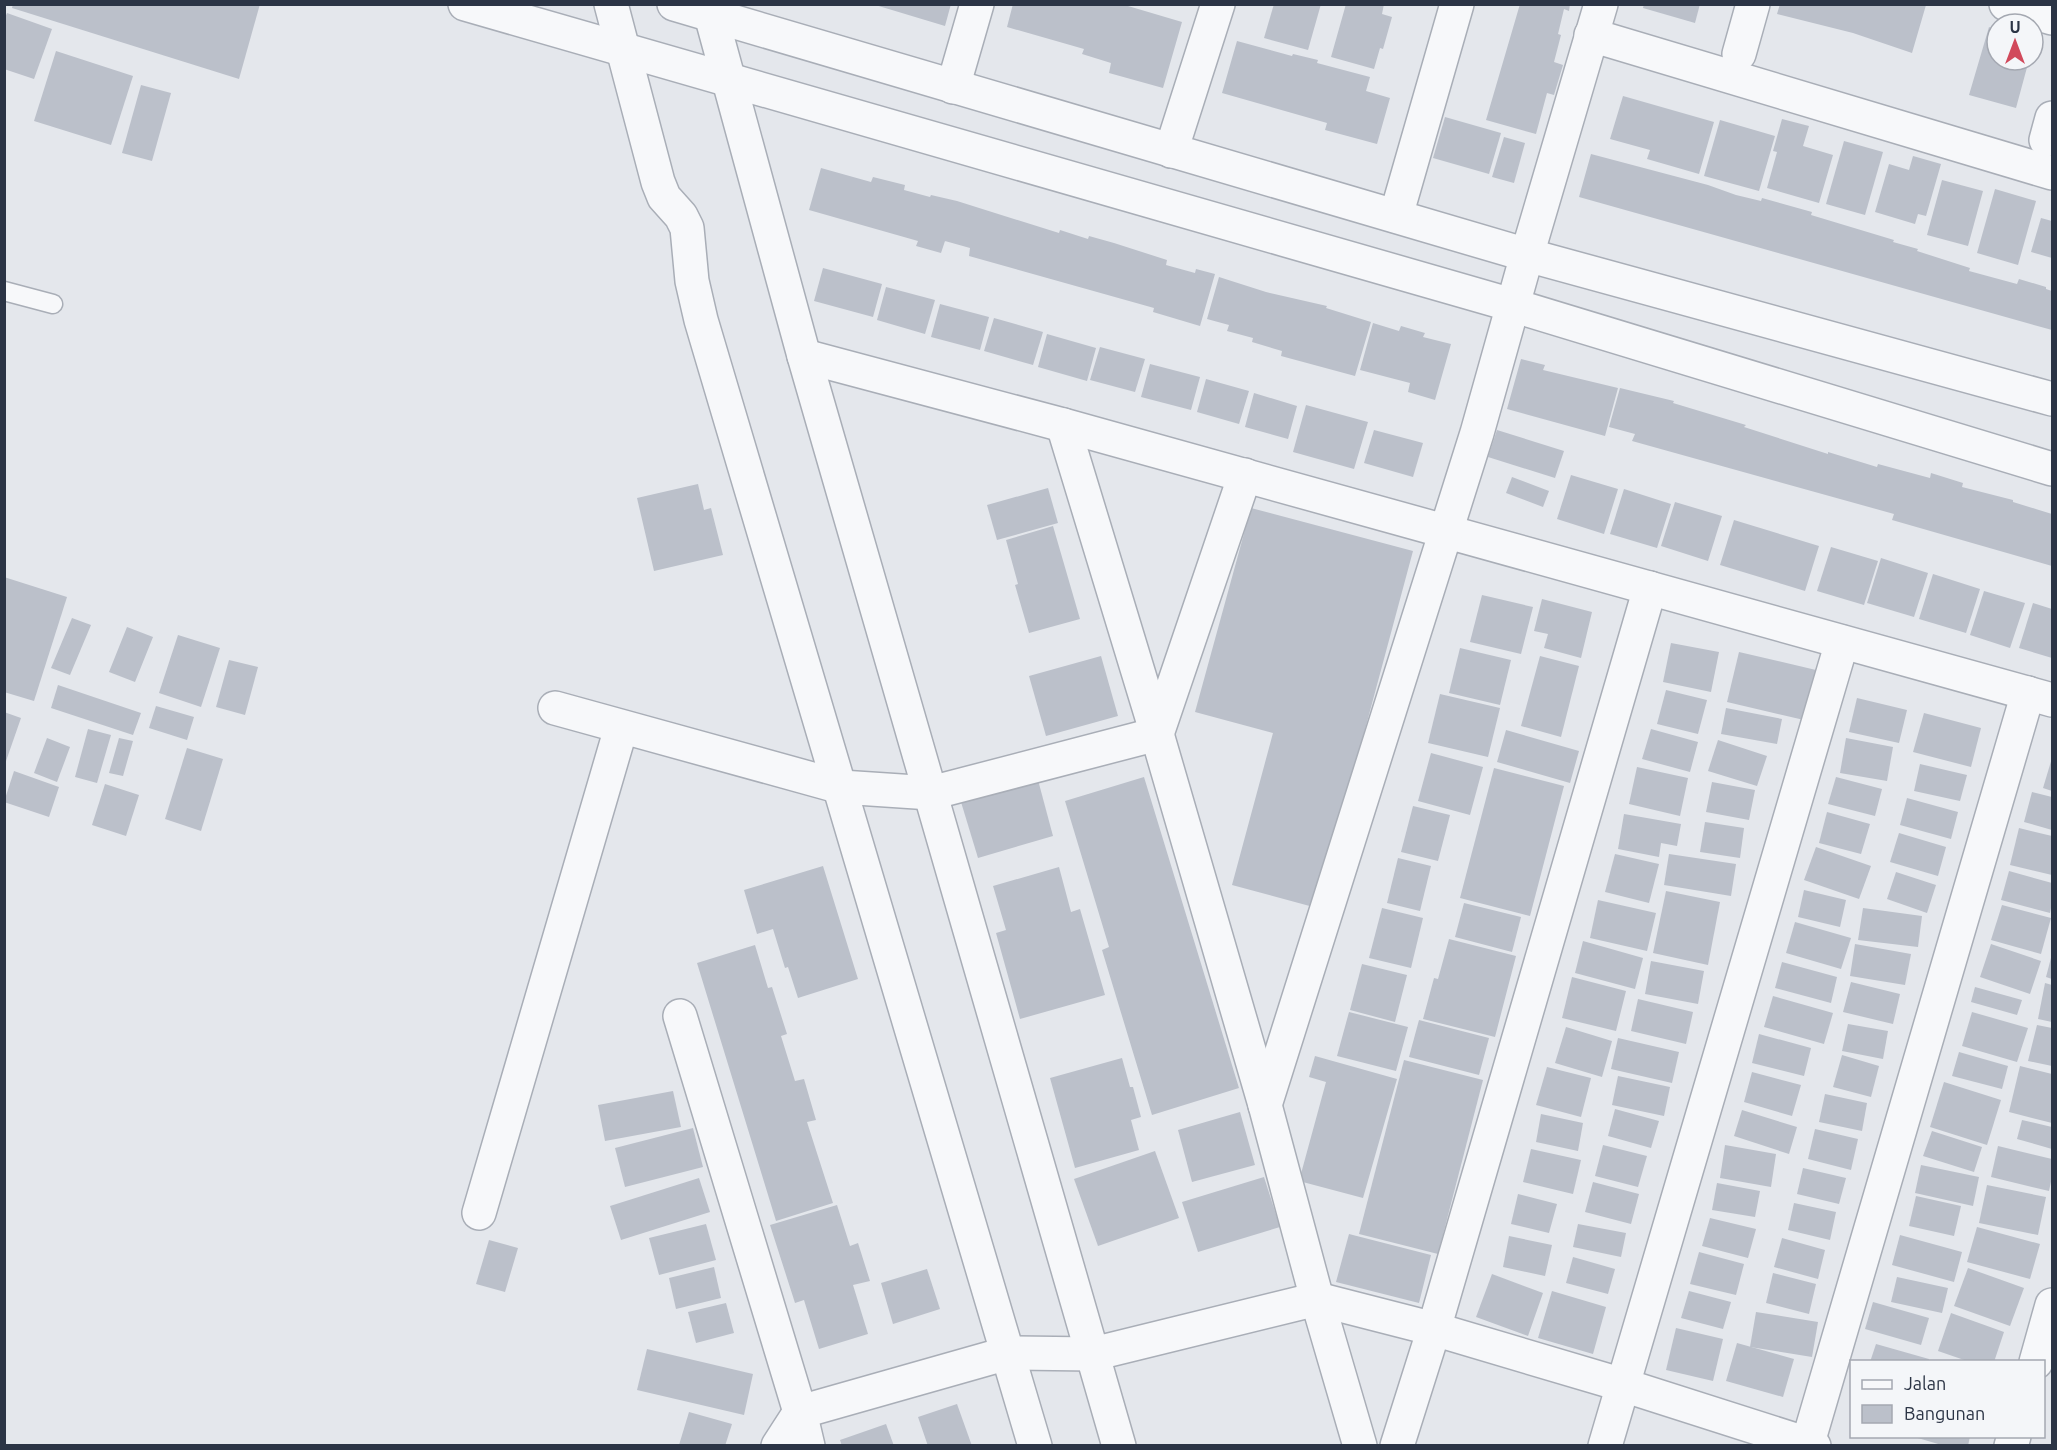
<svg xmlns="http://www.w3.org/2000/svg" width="2057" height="1450" viewBox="0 0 2057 1450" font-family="Ubuntu,sans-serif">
<rect width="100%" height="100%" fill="#e4e7ec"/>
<g fill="#bbc0ca">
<polygon points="13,4 260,4 239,79 12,8"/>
<polygon points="872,4 951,4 945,26"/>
<polygon points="1013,4 1128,4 1128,6 1182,22 1163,88 1109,73 1111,63 1082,54 1084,49 1007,27"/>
<polygon points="1274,4 1321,4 1308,50 1264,38"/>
<polygon points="1346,4 1384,4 1382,14 1392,17 1383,49 1380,48 1374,69 1331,57"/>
<polygon points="1520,4 1570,4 1569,11 1564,9 1558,34 1561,35 1554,62 1563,65 1554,95 1547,93 1536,134 1486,120"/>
<polygon points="1644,4 1700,4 1695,23 1643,8"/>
<polygon points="1780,4 1924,4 1926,5 1912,53 1853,33 1777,14"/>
<polygon points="7,13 52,29 34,79 4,69 4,20"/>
<polygon points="1989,27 1997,30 1997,60 2029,60 2016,108 1969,95"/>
<polygon points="1237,41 1292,56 1293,54 1318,60 1317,63 1370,77 1366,91 1390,98 1377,144 1325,130 1327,123 1222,93"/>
<polygon points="56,51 133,76 111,145 34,121"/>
<polygon points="141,85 171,93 152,161 122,153"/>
<polygon points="1623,96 1714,122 1699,174 1647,159 1650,150 1610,139"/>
<polygon points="1445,117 1501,133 1489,174 1433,158"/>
<polygon points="1782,119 1809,126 1803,146 1833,155 1819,203 1767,188 1777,152 1773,151"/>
<polygon points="1720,120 1775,136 1759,191 1704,176"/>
<polygon points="1504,137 1525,143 1514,183 1492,177"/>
<polygon points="1844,141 1883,152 1865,215 1826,204"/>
<polygon points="1591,154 1708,185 1736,195 1761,201 1762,198 1812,212 1811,215 1894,240 1893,242 1918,249 1917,251 1970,268 1969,271 2017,284 2019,279 2046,287 2046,289 2052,291 2052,330 1579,197"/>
<polygon points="1913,156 1941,164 1926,216 1918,214 1915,224 1875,212 1889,164 1909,170"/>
<polygon points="821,168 871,182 873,177 905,185 904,190 930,197 931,195 957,201 1059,233 1060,230 1088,239 1089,236 1114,243 1167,260 1166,265 1195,273 1196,269 1215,274 1200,326 1153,312 1154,308 969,256 970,248 945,241 948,232 941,253 916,246 918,241 809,210"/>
<polygon points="1942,180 1983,191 1968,246 1927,235"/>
<polygon points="1995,189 2036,201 2018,265 1977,253"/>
<polygon points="2041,218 2052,221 2052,258 2031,252"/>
<polygon points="823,268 882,284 873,317 814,301"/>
<polygon points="1219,277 1266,292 1327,306 1326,308 1371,322 1355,376 1281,356 1282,351 1252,342 1253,338 1227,331 1229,325 1207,319"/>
<polygon points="886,287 935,300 925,334 877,320"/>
<polygon points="940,304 989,317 980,350 931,337"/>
<polygon points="994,318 1043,332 1033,365 984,351"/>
<polygon points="1373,323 1399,331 1401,326 1425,333 1423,337 1451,344 1435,400 1408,392 1410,383 1360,370"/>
<polygon points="1047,334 1096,348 1087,381 1038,367"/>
<polygon points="1100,347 1145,359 1135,392 1090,380"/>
<polygon points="1521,359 1545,365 1543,370 1618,388 1605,436 1507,409"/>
<polygon points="1150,364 1200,377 1191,410 1141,397"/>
<polygon points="1206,379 1249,391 1239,424 1197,412"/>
<polygon points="1620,388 1674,401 1673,403 1746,425 1744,427 1828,454 1828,452 1877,467 1878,464 1930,478 1931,473 1963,483 1962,487 2013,500 2013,502 2052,514 2052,566 1892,520 1894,514 1632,441 1635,434 1609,427"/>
<polygon points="1254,393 1297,406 1288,439 1245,427"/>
<polygon points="1306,405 1368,422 1354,469 1293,452"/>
<polygon points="1374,430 1423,443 1413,477 1364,463"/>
<polygon points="1497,430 1564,451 1555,478 1488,457"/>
<polygon points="1571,475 1618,489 1604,534 1557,519"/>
<polygon points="1512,477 1549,491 1543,507 1506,493"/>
<polygon points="698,484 704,510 711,508 723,555 654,571 637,498"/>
<polygon points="1048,488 1058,523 997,540 987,505"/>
<polygon points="1624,489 1671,504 1657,548 1610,534"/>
<polygon points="1675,502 1722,516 1708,561 1661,546"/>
<polygon points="1251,508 1413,551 1317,908 1232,885 1273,733 1195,712"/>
<polygon points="1734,520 1819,546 1805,591 1720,565"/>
<polygon points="1053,526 1080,619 1029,633 1015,585 1018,584 1006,540"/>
<polygon points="1831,547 1878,561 1864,605 1817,591"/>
<polygon points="1881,558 1928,573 1914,617 1867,603"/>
<polygon points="1933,574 1980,589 1966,633 1919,619"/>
<polygon points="4,577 67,597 34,701 4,692"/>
<polygon points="1984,591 2025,603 2010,648 1970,635"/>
<polygon points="1482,595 1533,607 1521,654 1470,642"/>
<polygon points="1542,599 1592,612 1581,658 1544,648 1548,634 1534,631"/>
<polygon points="2033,603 2052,609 2052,658 2019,648"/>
<polygon points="72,618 91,625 70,675 51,668"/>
<polygon points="127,627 153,637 135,682 109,672"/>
<polygon points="178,635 220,648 201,707 159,693"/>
<polygon points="1671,643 1719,652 1711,692 1663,682"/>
<polygon points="1460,648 1511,660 1500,705 1449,693"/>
<polygon points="1739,652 1816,670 1804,720 1727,702"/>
<polygon points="1101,656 1118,716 1046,736 1029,676"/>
<polygon points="1540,656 1579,666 1561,737 1521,726"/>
<polygon points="229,660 258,667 245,715 216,707"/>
<polygon points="58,685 141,713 133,735 51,708"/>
<polygon points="1666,690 1707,700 1698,734 1657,724"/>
<polygon points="1440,694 1500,708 1488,757 1428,743"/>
<polygon points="1857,698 1907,710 1899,743 1849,732"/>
<polygon points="156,706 194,717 187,740 149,728"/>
<polygon points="1726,708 1782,719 1777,744 1721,734"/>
<polygon points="4,712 21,718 5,764 4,764"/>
<polygon points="1924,713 1981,728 1971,767 1913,752"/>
<polygon points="88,729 111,735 97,783 75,777"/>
<polygon points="1651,729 1698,742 1690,772 1642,759"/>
<polygon points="1506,730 1579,751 1570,783 1497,762"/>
<polygon points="47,738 70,747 57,782 34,773"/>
<polygon points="119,738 133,741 123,776 109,773"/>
<polygon points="1846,738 1893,747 1887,781 1840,773"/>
<polygon points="1718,740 1767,756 1757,786 1708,771"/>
<polygon points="187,748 223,759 201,831 165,819"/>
<polygon points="1431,753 1483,767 1470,815 1418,801"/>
<polygon points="2052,758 2052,791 2043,788"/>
<polygon points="1920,764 1967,775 1960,801 1914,791"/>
<polygon points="1637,767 1688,778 1680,816 1629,804"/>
<polygon points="1494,768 1564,786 1530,916 1460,898"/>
<polygon points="14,771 59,787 49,817 4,802"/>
<polygon points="1144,777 1239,1088 1152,1115 1102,950 1109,947 1065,801"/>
<polygon points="1836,777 1882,789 1875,816 1828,804"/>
<polygon points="1038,780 1053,836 978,858 961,802"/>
<polygon points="1712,782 1755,790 1749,820 1706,812"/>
<polygon points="105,784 139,795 126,836 92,825"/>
<polygon points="2032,792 2052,797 2052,830 2024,822"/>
<polygon points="1907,798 1958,812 1951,839 1900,825"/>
<polygon points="1413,806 1450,815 1438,861 1401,852"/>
<polygon points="1827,812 1870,824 1861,854 1819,843"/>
<polygon points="1624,814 1681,824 1677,846 1661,843 1659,857 1618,849"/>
<polygon points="1705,822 1744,828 1740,858 1700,852"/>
<polygon points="2019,828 2052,836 2052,875 2010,865"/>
<polygon points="1899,833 1946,847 1938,876 1890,862"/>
<polygon points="1816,847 1871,866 1859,899 1804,880"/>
<polygon points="1615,854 1659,864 1649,903 1605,892"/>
<polygon points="1669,854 1736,864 1731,896 1664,885"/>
<polygon points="1398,858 1431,866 1420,911 1387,903"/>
<polygon points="823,866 858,979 798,998 788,967 785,968 773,929 757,934 744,890"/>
<polygon points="1059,867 1071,912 1080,909 1105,995 1020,1019 996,933 1006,930 993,886"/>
<polygon points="2009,871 2052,883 2052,903 2050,913 2001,900"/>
<polygon points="1896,872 1936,885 1927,913 1887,899"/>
<polygon points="1804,890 1846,900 1840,927 1798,917"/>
<polygon points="1666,891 1720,902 1708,965 1653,953"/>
<polygon points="1598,900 1656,913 1647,951 1590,938"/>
<polygon points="1464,903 1521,917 1512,952 1455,937"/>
<polygon points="2002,905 2051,918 2041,954 1991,940"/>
<polygon points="1382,908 1423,918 1411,968 1369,958"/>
<polygon points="1863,908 1922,916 1918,947 1858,940"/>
<polygon points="1795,922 1851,938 1841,969 1786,953"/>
<polygon points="1449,939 1516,956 1495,1037 1423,1019 1434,978 1438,979"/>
<polygon points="1583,941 1643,958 1635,989 1575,973"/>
<polygon points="1855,944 1911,954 1905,985 1850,976"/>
<polygon points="1991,944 2041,961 2030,994 1980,977"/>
<polygon points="755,945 768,988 772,987 787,1034 781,1036 795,1081 804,1079 816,1120 807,1122 833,1203 776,1221 697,963"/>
<polygon points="2052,954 2052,979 2046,977"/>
<polygon points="1651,961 1704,971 1698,1004 1645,994"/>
<polygon points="1782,962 1837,977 1831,1003 1775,988"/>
<polygon points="1362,964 1407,975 1395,1022 1350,1010"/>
<polygon points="1572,977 1626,991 1616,1031 1562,1018"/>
<polygon points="1851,982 1900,994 1893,1024 1843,1012"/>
<polygon points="2045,983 2052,985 2052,1022 2038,1019"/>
<polygon points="1975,987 2022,1000 2017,1015 1971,1002"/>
<polygon points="1773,996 1833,1013 1824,1044 1764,1027"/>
<polygon points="1638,999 1693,1012 1686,1044 1631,1031"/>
<polygon points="1349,1012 1408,1027 1396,1071 1337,1056"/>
<polygon points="1972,1012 2028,1028 2017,1062 1962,1046"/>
<polygon points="1419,1020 1489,1038 1479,1075 1409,1057"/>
<polygon points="1848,1024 1888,1031 1883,1059 1842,1051"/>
<polygon points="2037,1025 2052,1028 2052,1066 2028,1061"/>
<polygon points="1566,1027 1612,1041 1602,1077 1555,1063"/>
<polygon points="1759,1034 1811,1048 1804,1076 1752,1063"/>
<polygon points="1618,1038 1679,1052 1672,1083 1611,1069"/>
<polygon points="1959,1052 2008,1066 2002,1089 1952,1076"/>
<polygon points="1842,1055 1879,1066 1871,1097 1833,1087"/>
<polygon points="1315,1056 1397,1079 1363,1198 1299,1181 1326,1082 1309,1077"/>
<polygon points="1122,1058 1130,1087 1133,1087 1141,1117 1131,1120 1139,1150 1075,1168 1050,1078"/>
<polygon points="1404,1060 1483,1080 1438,1254 1359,1234"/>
<polygon points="2020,1066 2052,1074 2052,1123 2009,1112"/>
<polygon points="1547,1067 1591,1078 1581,1117 1536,1105"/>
<polygon points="1752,1072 1801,1085 1792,1116 1744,1102"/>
<polygon points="1618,1076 1670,1087 1664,1116 1612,1105"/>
<polygon points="1944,1082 2001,1100 1987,1145 1930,1127"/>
<polygon points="673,1091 681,1127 605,1141 598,1105"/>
<polygon points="1825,1094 1867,1103 1862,1131 1819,1122"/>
<polygon points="1615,1109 1659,1121 1651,1148 1608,1136"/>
<polygon points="1742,1110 1797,1127 1789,1154 1734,1136"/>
<polygon points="1240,1112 1255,1165 1192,1182 1178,1130"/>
<polygon points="1541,1114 1583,1123 1578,1151 1536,1142"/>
<polygon points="2022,1120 2052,1127 2052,1149 2017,1139"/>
<polygon points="693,1128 703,1167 625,1187 615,1148"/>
<polygon points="1815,1129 1858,1139 1851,1170 1808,1159"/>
<polygon points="1932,1131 1982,1147 1974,1172 1923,1156"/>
<polygon points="1603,1145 1647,1156 1638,1187 1595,1176"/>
<polygon points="1725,1145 1776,1154 1771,1187 1720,1178"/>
<polygon points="1998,1146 2052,1159 2052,1177 2049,1191 1991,1177"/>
<polygon points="1531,1149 1581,1160 1573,1194 1523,1182"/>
<polygon points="1155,1151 1179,1218 1098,1246 1074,1179"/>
<polygon points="1921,1165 1979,1177 1973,1206 1915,1193"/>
<polygon points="1803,1168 1846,1178 1839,1204 1797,1194"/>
<polygon points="1264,1177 1280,1227 1198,1252 1182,1202"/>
<polygon points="699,1178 710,1212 621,1240 610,1206"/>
<polygon points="1593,1182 1639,1194 1631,1224 1585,1212"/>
<polygon points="1717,1183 1760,1191 1755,1217 1712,1210"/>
<polygon points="1987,1185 2046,1197 2038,1235 1979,1223"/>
<polygon points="1518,1194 1557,1204 1549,1233 1511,1224"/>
<polygon points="1916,1196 1961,1206 1954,1236 1909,1226"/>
<polygon points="1794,1203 1836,1212 1830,1240 1788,1230"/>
<polygon points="837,1205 850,1246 858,1243 870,1281 853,1285 868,1334 819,1349 804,1300 795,1303 770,1225"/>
<polygon points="1710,1218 1756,1229 1748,1258 1702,1246"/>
<polygon points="706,1224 716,1260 659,1275 649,1238"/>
<polygon points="1578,1224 1626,1233 1621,1257 1573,1247"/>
<polygon points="1977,1227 2040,1244 2030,1279 1967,1262"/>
<polygon points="1349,1234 1431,1255 1419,1303 1336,1282"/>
<polygon points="1900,1235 1962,1252 1954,1282 1892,1265"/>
<polygon points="1509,1236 1552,1245 1545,1276 1503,1267"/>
<polygon points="1782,1238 1825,1250 1818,1279 1774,1267"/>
<polygon points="489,1240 518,1248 505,1292 476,1284"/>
<polygon points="1699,1252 1744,1264 1736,1295 1690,1284"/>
<polygon points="1573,1257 1615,1269 1608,1294 1566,1283"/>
<polygon points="714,1267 721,1298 676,1309 669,1278"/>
<polygon points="1968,1268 2024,1288 2010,1326 1954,1306"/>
<polygon points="927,1269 940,1309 893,1324 881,1283"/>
<polygon points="1773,1273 1816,1284 1809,1314 1766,1303"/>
<polygon points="1492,1274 1543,1293 1528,1336 1476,1317"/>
<polygon points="1897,1277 1948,1288 1942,1313 1891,1302"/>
<polygon points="1552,1291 1606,1307 1593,1354 1538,1338"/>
<polygon points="1689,1291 1731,1302 1723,1329 1681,1318"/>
<polygon points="1873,1302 1929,1318 1921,1345 1865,1329"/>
<polygon points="726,1303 734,1333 696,1343 688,1312"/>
<polygon points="1756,1312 1818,1322 1812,1357 1750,1347"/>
<polygon points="1951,1313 2004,1332 1994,1362 1970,1362 1938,1351"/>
<polygon points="1676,1328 1723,1339 1713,1381 1666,1370"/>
<polygon points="1737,1343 1794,1359 1783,1397 1726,1381"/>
<polygon points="1876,1344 1929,1359 1928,1362 1870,1362"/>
<polygon points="647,1349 753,1374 744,1415 637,1390"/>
<polygon points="957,1404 972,1446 928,1446 918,1417"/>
<polygon points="689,1412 732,1424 725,1446 679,1445"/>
<polygon points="886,1424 894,1446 842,1446 840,1440"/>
<polygon points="1911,1436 1970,1436 1968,1446 1945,1446"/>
</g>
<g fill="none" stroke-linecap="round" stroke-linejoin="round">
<g stroke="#a9aeb7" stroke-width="21">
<polyline id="lane" points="4,291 53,304"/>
</g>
<g stroke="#a9aeb7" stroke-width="36">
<g id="street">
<polyline points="465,4 1512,305 2052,469"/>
<polyline points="611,4 658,182 664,197 681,216 687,228 692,281 701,320 1035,1446"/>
<polyline points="674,4 1527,255 2052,399"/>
<polyline points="708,4 804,356 1119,1446"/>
<polyline points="2006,4 2052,18"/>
<polyline points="1591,35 2052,173"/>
<polyline points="1739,54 1753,4"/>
<polyline points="953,87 977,4"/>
<polyline points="2046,140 2052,118"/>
<polyline points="1171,151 1218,4"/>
<polyline points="1396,216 1457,4"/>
<polyline points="804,356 1063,425 2052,700"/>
<polyline points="1063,425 1157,734 1265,1105 1317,1299 1360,1446"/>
<polyline points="555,708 841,787 931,793 1157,734 1245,475"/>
<polyline points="680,1016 800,1412 808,1446"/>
<polyline points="1265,1105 1477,433 1527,255 1601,4"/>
<polyline points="479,1213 621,728"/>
<polyline points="2036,1362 2052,1305"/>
<polyline points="778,1446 800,1412 1008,1353 1093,1354 1317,1299 1434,1329 1623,1385 1814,1446"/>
<polyline points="1397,1446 1434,1329 1650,588"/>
<polyline points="1605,1446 1842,642"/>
<polyline points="1807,1446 2028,693"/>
<polyline points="2011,1446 2014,1436"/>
</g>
</g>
<use href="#lane" stroke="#f7f8fa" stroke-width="18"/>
<use href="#street" stroke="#f7f8fa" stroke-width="33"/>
</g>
<rect width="2057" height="1450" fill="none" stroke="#2b3445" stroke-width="12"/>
<rect x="1850" y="1360" width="195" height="78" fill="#f4f6f9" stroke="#a4a8b1" stroke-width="1.5"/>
<rect x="1862" y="1380" width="30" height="9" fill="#f7f8fa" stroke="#a4a8b1" stroke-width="1.5"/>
<text x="1904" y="1390" font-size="18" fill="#2b3445">Jalan</text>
<rect x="1862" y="1405" width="30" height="18" fill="#bbc0ca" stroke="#a4a8b1" stroke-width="1.5"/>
<text x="1904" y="1420" font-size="18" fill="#2b3445">Bangunan</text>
<g transform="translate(2015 42)"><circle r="28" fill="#f4f6f9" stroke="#a4a8b1" stroke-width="1.5"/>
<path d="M0-4.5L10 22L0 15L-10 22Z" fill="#d1495b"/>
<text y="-9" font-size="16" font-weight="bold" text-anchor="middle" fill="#2b3445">U</text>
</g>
</svg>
